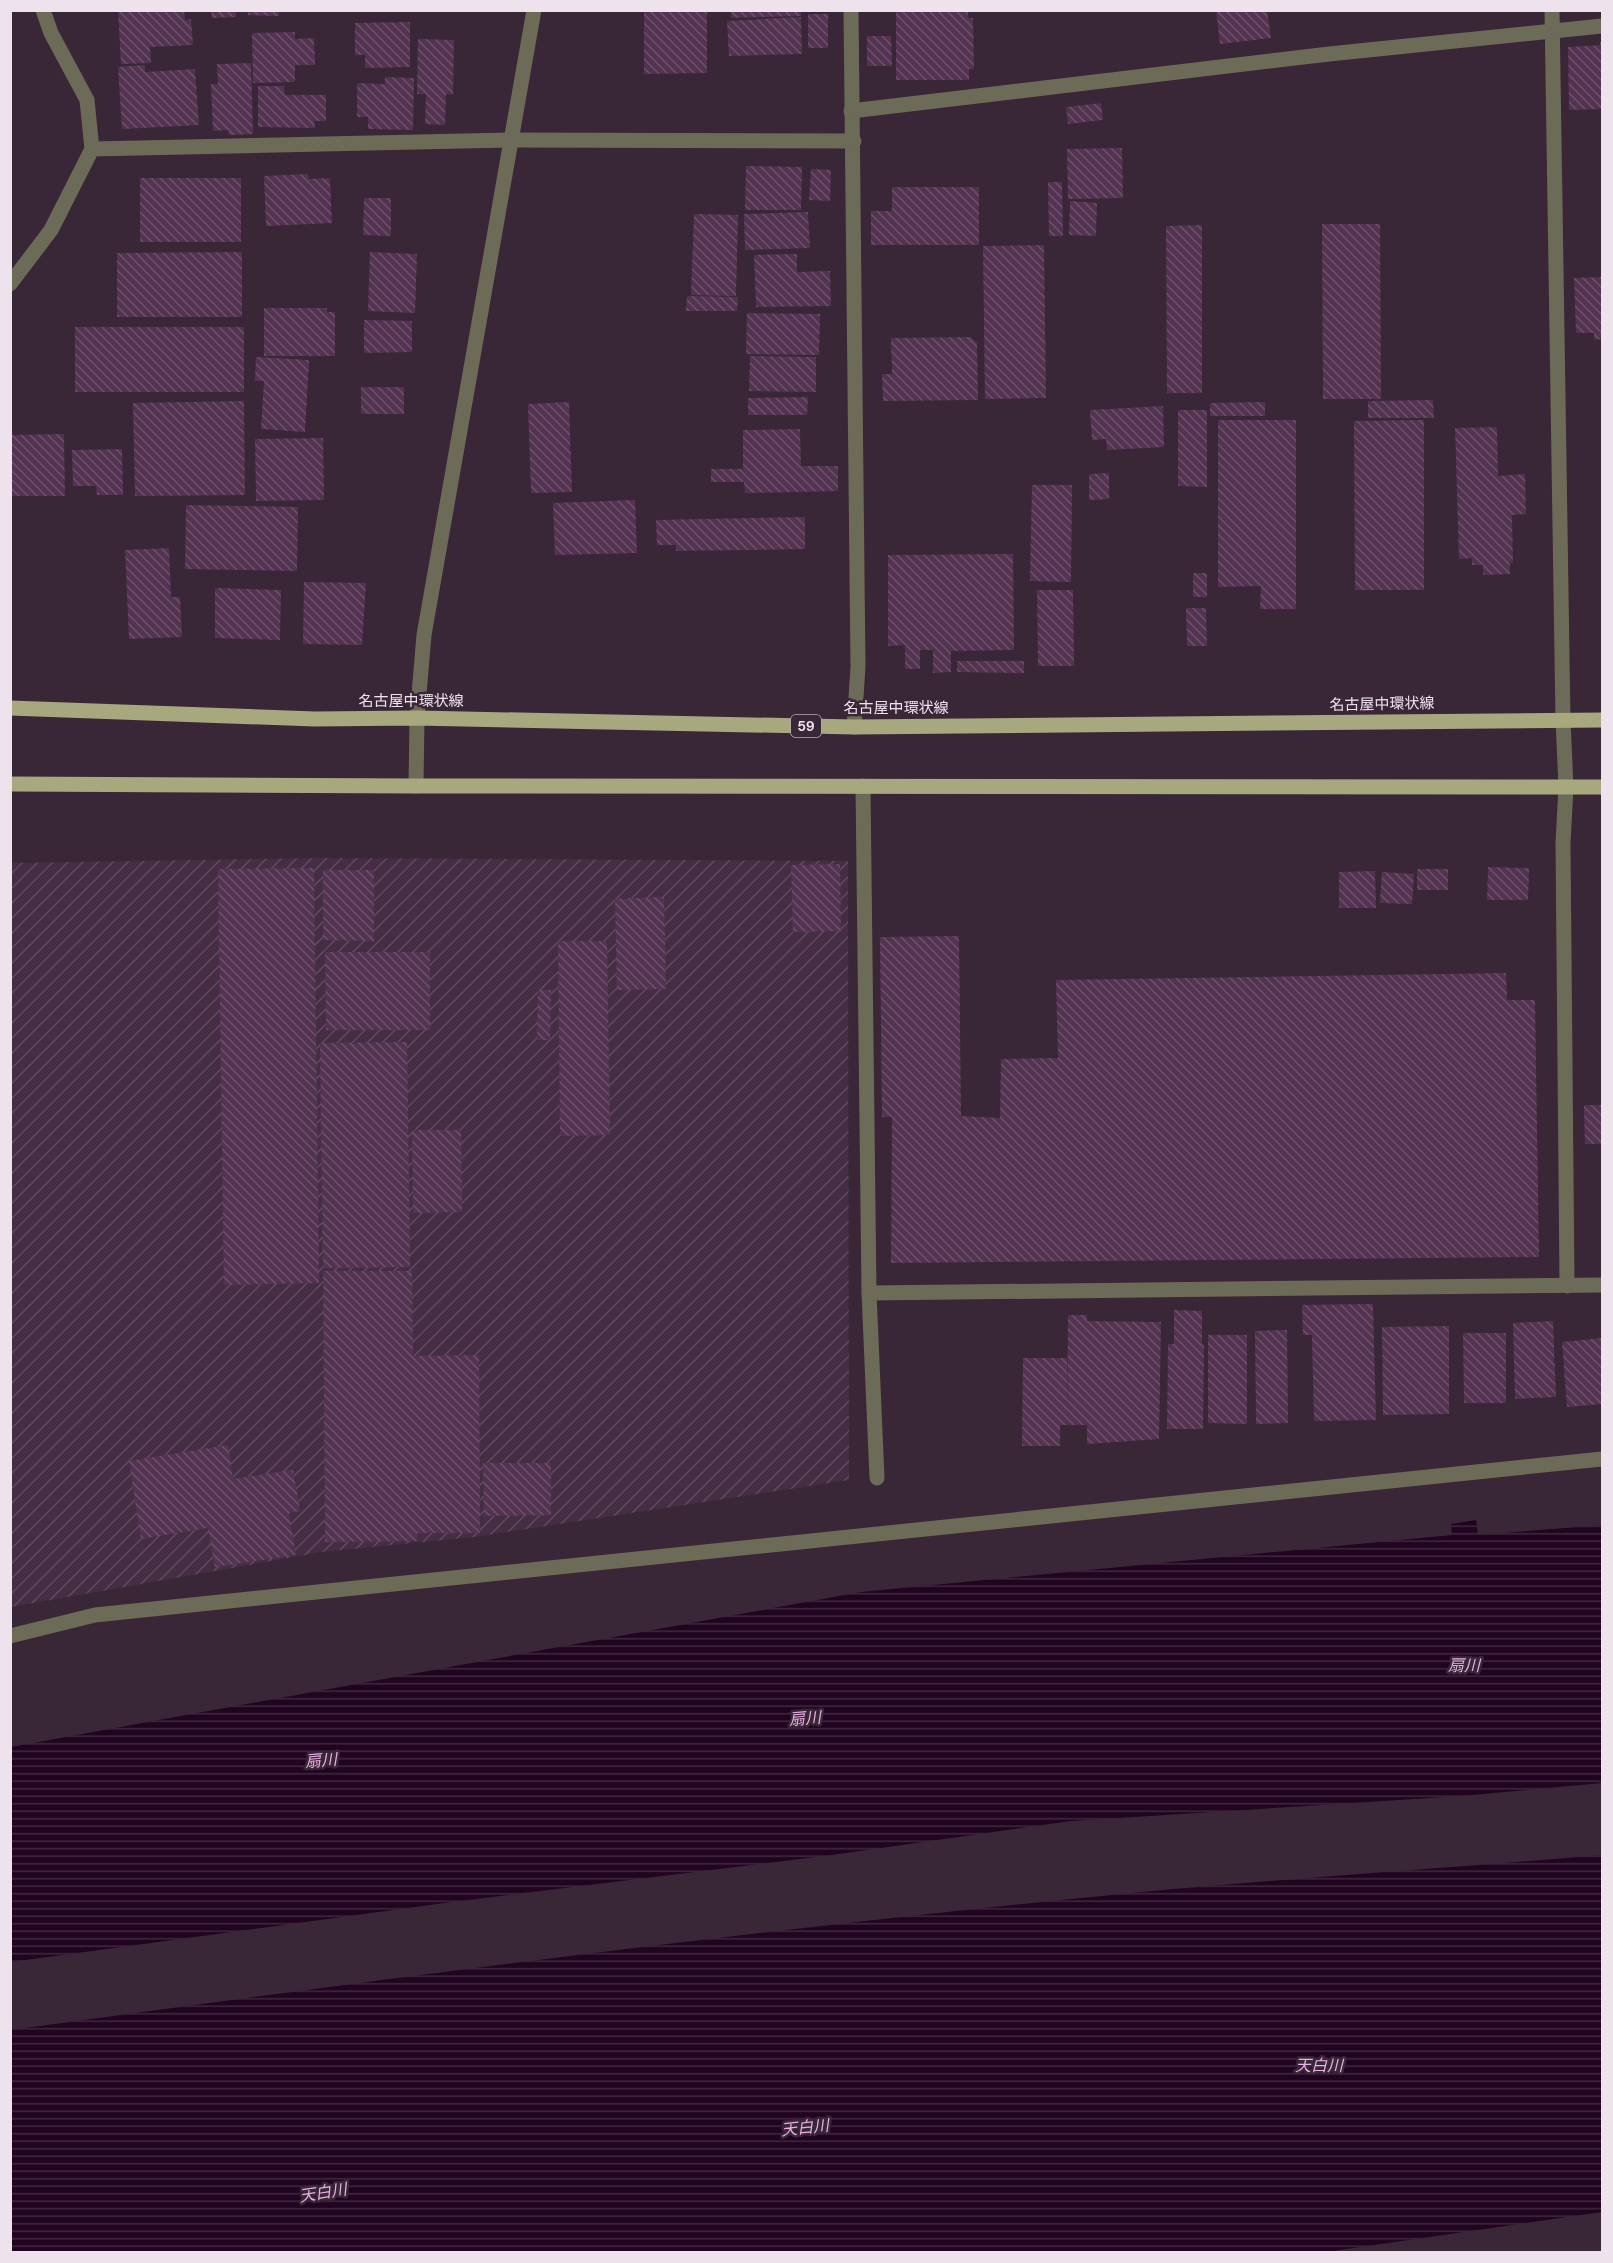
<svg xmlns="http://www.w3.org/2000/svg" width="1613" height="2263" viewBox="0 0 1613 2263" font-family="'DM Sans','Noto Sans JP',sans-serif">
<defs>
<pattern id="industrial-furrows" width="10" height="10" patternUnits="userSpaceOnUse" patternTransform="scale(1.5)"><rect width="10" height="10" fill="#452d44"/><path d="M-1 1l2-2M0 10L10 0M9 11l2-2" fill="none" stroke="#604b5f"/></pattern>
<pattern id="water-rules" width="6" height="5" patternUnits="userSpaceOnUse" patternTransform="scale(1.5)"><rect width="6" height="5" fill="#210420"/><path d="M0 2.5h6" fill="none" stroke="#422841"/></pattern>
<pattern id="building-back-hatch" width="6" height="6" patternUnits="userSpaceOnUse" patternTransform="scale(1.5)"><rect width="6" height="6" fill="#543352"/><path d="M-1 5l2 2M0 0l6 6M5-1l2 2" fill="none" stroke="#6d506b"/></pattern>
</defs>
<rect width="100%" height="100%" fill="#392637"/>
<polygon fill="url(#industrial-furrows)" points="321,858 848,861 849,1480 474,1537 322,1552 11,1607 11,863"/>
<g fill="url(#water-rules)">
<polygon points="1476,1520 1478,1535 1602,1525 1602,1783 1462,1796 1071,1821 832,1855 452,1902 11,1962 11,1747 861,1592 1452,1535 1451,1524"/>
<path d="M 1602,1855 L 1602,2212 L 1326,2252 L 11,2252 L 11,2030 C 367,1981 723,1934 1081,1898 C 1255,1880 1429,1870 1602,1855 Z"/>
</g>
<g fill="url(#building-back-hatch)">
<polygon points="118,10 184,10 185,20 191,19 193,45 150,47 151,63 121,64"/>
<polygon points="211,10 236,10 236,17 212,18"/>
<polygon points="248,10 279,10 279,16 248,15"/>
<polygon points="644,10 707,10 707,73 644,74"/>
<polygon points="731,10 801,10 801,16 731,18"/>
<polygon points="896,10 968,10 968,18 973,18 974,69 969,69 969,80 896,80"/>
<polygon points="1216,10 1267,10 1271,38 1220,44"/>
<rect x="808" y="14" width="20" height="34"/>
<polygon points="801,17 802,54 729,56 727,21"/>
<polygon points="410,22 410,67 365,68 365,55 355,55 355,23"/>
<polygon points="295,32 295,39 314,38 315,65 295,65 295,82 253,83 252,33"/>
<polygon points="867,36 891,36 892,66 867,66"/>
<polygon points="418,39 454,40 453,95 446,94 445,125 425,124 426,94 417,94"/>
<polygon points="1600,42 1602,42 1602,109 1569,110 1568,47 1600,45"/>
<polygon points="251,63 253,134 229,135 228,130 213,131 211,84 218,84 217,64"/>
<polygon points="145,65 145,72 195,69 199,125 122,129 118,67"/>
<polygon points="385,77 414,78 413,130 368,129 368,117 357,117 357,83 385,84"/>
<polygon points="258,86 284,86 285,95 326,95 326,121 314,121 315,128 258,127"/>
<polygon points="1101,103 1103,120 1068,124 1066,107"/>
<polygon points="1122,148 1123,198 1068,199 1067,149"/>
<polygon points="746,166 802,167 801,210 745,210"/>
<polygon points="811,169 831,170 830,201 809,200"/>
<polygon points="308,174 309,179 330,178 332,223 266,226 264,176"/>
<rect x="140" y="178" width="101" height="64"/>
<polygon points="1048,182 1062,182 1063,236 1049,236"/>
<polygon points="892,187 979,187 979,245 871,245 871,211 892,211"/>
<polygon points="364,198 391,198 391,236 363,235"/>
<polygon points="1070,201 1097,203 1096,236 1069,235"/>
<polygon points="808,212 810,248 745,250 744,214"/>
<polygon points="694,214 738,215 736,296 691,295"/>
<polygon points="1322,224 1380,224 1381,399 1323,399"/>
<polygon points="1202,225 1202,393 1167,393 1166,226"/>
<polygon points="1044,245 1046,398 985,399 983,246"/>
<polygon points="242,252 242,317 117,317 117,253"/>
<polygon points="370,252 417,254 415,313 368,311"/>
<polygon points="797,254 797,272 830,271 831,306 756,307 754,255"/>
<polygon points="1602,277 1602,339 1594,340 1594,333 1576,333 1574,278"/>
<polygon points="687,296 738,297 737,311 686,311"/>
<polygon points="264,308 327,308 327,312 335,312 335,356 264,356"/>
<polygon points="747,313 820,314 819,355 746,354"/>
<polygon points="364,320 412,321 412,352 364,353"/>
<rect x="75" y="327" width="169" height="65"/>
<polygon points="971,337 977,343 978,400 883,401 882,374 892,374 891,338"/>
<polygon points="750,356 816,357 816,392 749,391"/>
<polygon points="256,357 309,360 305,432 261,429 264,381 255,381"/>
<rect x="361" y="387" width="43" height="27"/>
<polygon points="808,397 807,415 748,415 748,398"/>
<polygon points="1433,400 1434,418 1368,418 1368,401"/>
<polygon points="244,401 245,495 135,496 133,403"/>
<polygon points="569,402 572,492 531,493 528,404"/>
<polygon points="1265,402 1265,416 1210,416 1210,403"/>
<polygon points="1163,406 1164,447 1107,450 1106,439 1092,440 1090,410"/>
<polygon points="1178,410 1207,410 1207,487 1178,486"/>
<polygon points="1218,420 1296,420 1296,609 1260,609 1261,586 1218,587"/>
<polygon points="1424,420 1424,590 1355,590 1354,421"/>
<polygon points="1497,427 1498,476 1525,474 1526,514 1512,515 1513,563 1510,563 1510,574 1483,575 1483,565 1472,565 1472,558 1459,559 1455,428"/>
<polygon points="800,429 801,466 838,466 838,491 745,493 744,482 711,482 711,469 743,469 743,430"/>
<polygon points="64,434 65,496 10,496 10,435"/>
<polygon points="323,438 324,500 256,501 255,439"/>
<polygon points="122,449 123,495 97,495 96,486 73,486 72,450"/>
<polygon points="1109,473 1109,499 1089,500 1089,474"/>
<polygon points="1032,485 1072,485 1071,582 1030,581"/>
<polygon points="635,500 637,553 555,555 553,503"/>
<polygon points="186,505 298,507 297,571 185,569"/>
<polygon points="805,517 805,549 676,551 676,545 657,545 656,520"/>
<polygon points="169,548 171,597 180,597 182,637 129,639 125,550"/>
<polygon points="1013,554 1014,650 951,651 951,672 933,673 933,650 920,650 920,669 905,669 905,645 888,646 888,555"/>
<rect x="1193" y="573" width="14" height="24"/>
<polygon points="304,582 366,583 362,645 303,644"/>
<polygon points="215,588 281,590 280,640 215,638"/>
<polygon points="1037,590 1073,590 1074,666 1038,666"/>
<polygon points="1186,608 1206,608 1207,646 1187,646"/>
<polygon points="957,661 1024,661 1024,673 957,672"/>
<polygon points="840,864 841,931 793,932 791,865"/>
<polygon points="1488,867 1529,868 1528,900 1487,900"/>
<polygon points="314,868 319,1283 224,1285 218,869"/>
<rect x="1417" y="869" width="31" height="21"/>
<polygon points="323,870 374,870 374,941 323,940"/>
<polygon points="1375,871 1376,908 1339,908 1339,872"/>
<polygon points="1382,872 1414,874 1412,904 1380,903"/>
<polygon points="664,897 666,989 617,990 615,899"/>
<polygon points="959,936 961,1116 1000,1118 1001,1059 1058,1058 1056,980 1506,973 1507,1000 1535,1000 1539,1257 891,1263 892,1117 882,1117 880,937"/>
<polygon points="558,941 607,941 610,1135 560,1136"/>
<polygon points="325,952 430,952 430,1030 326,1030"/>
<polygon points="538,990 551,990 550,1040 537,1040"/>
<polygon points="407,1042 410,1267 323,1268 320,1043"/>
<polygon points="1584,1105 1602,1105 1602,1144 1585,1144"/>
<polygon points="412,1130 461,1130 462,1212 413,1213"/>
<polygon points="323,1271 412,1271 413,1356 479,1355 480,1533 417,1533 417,1541 325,1542"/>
<polygon points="1373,1304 1376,1420 1314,1421 1312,1335 1303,1335 1302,1305"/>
<polygon points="1174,1310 1202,1311 1202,1344 1204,1345 1203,1429 1167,1429 1168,1344 1174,1344"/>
<polygon points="1068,1315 1087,1315 1087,1321 1161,1322 1159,1439 1087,1444 1087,1425 1067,1425"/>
<polygon points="1553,1321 1556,1397 1515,1399 1513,1323"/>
<polygon points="1449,1326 1449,1414 1383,1415 1382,1327"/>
<polygon points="1287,1330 1288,1423 1256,1424 1255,1331"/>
<polygon points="1463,1333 1506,1333 1506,1403 1464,1403"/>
<polygon points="1208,1335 1247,1335 1247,1424 1208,1423"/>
<polygon points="1602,1338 1602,1404 1567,1407 1562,1342"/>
<polygon points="1023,1358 1067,1358 1067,1425 1060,1425 1060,1446 1022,1446"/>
<polygon points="228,1445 233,1479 293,1470 300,1511 289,1513 296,1555 215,1567 208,1528 141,1539 129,1461"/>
<polygon points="483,1463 551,1463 551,1515 484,1516"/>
</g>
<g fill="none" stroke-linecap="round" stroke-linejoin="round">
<g stroke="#6b6b57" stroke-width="15">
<polyline points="43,10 51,33 87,100 92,149"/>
<polyline points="851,10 858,667 854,727"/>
<polyline points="1552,10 1563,720 1566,787 1563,843 1567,1286"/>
<polyline points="851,111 1329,54 1602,26"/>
<polyline points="10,284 51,230 92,149 511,140 854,141"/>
<polyline points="416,786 417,718 424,635 534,10"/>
<polyline points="863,786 869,1293 877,1478"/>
<polyline points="869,1293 1602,1285"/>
<polyline points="10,1636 95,1615 1602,1459"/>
</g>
<g stroke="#a7a87e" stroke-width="15">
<polyline points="10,708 315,719 417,718 854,727 1602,720"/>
<polyline points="10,784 416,786 1602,787"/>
</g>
</g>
<g text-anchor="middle" stroke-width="5" stroke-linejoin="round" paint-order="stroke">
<rect fill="#392637" stroke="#b8aab6" stroke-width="1.5" x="791" y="715" width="30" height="22" rx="4.5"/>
<g font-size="14" font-weight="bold" fill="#eee2ed">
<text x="806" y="731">59</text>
</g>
<g font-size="15" fill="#eee2ed" stroke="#392637">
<text x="411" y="706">名古屋中環状線</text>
<text transform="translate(1382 704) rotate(-1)" y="5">名古屋中環状線</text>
<text x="896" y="713">名古屋中環状線</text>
</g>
<g font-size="16" font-style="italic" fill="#ecb0e7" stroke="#392637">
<text x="1464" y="1671">扇川</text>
<text transform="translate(805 1718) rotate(-5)" y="6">扇川</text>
<text transform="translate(321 1760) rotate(-5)" y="6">扇川</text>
<text x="1319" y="2071">天白川</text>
<text transform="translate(805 2127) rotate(-6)" y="6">天白川</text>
<text transform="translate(323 2192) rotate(-9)" y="6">天白川</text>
</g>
</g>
<rect width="1613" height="2263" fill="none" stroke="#eee2ed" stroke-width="24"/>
</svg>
